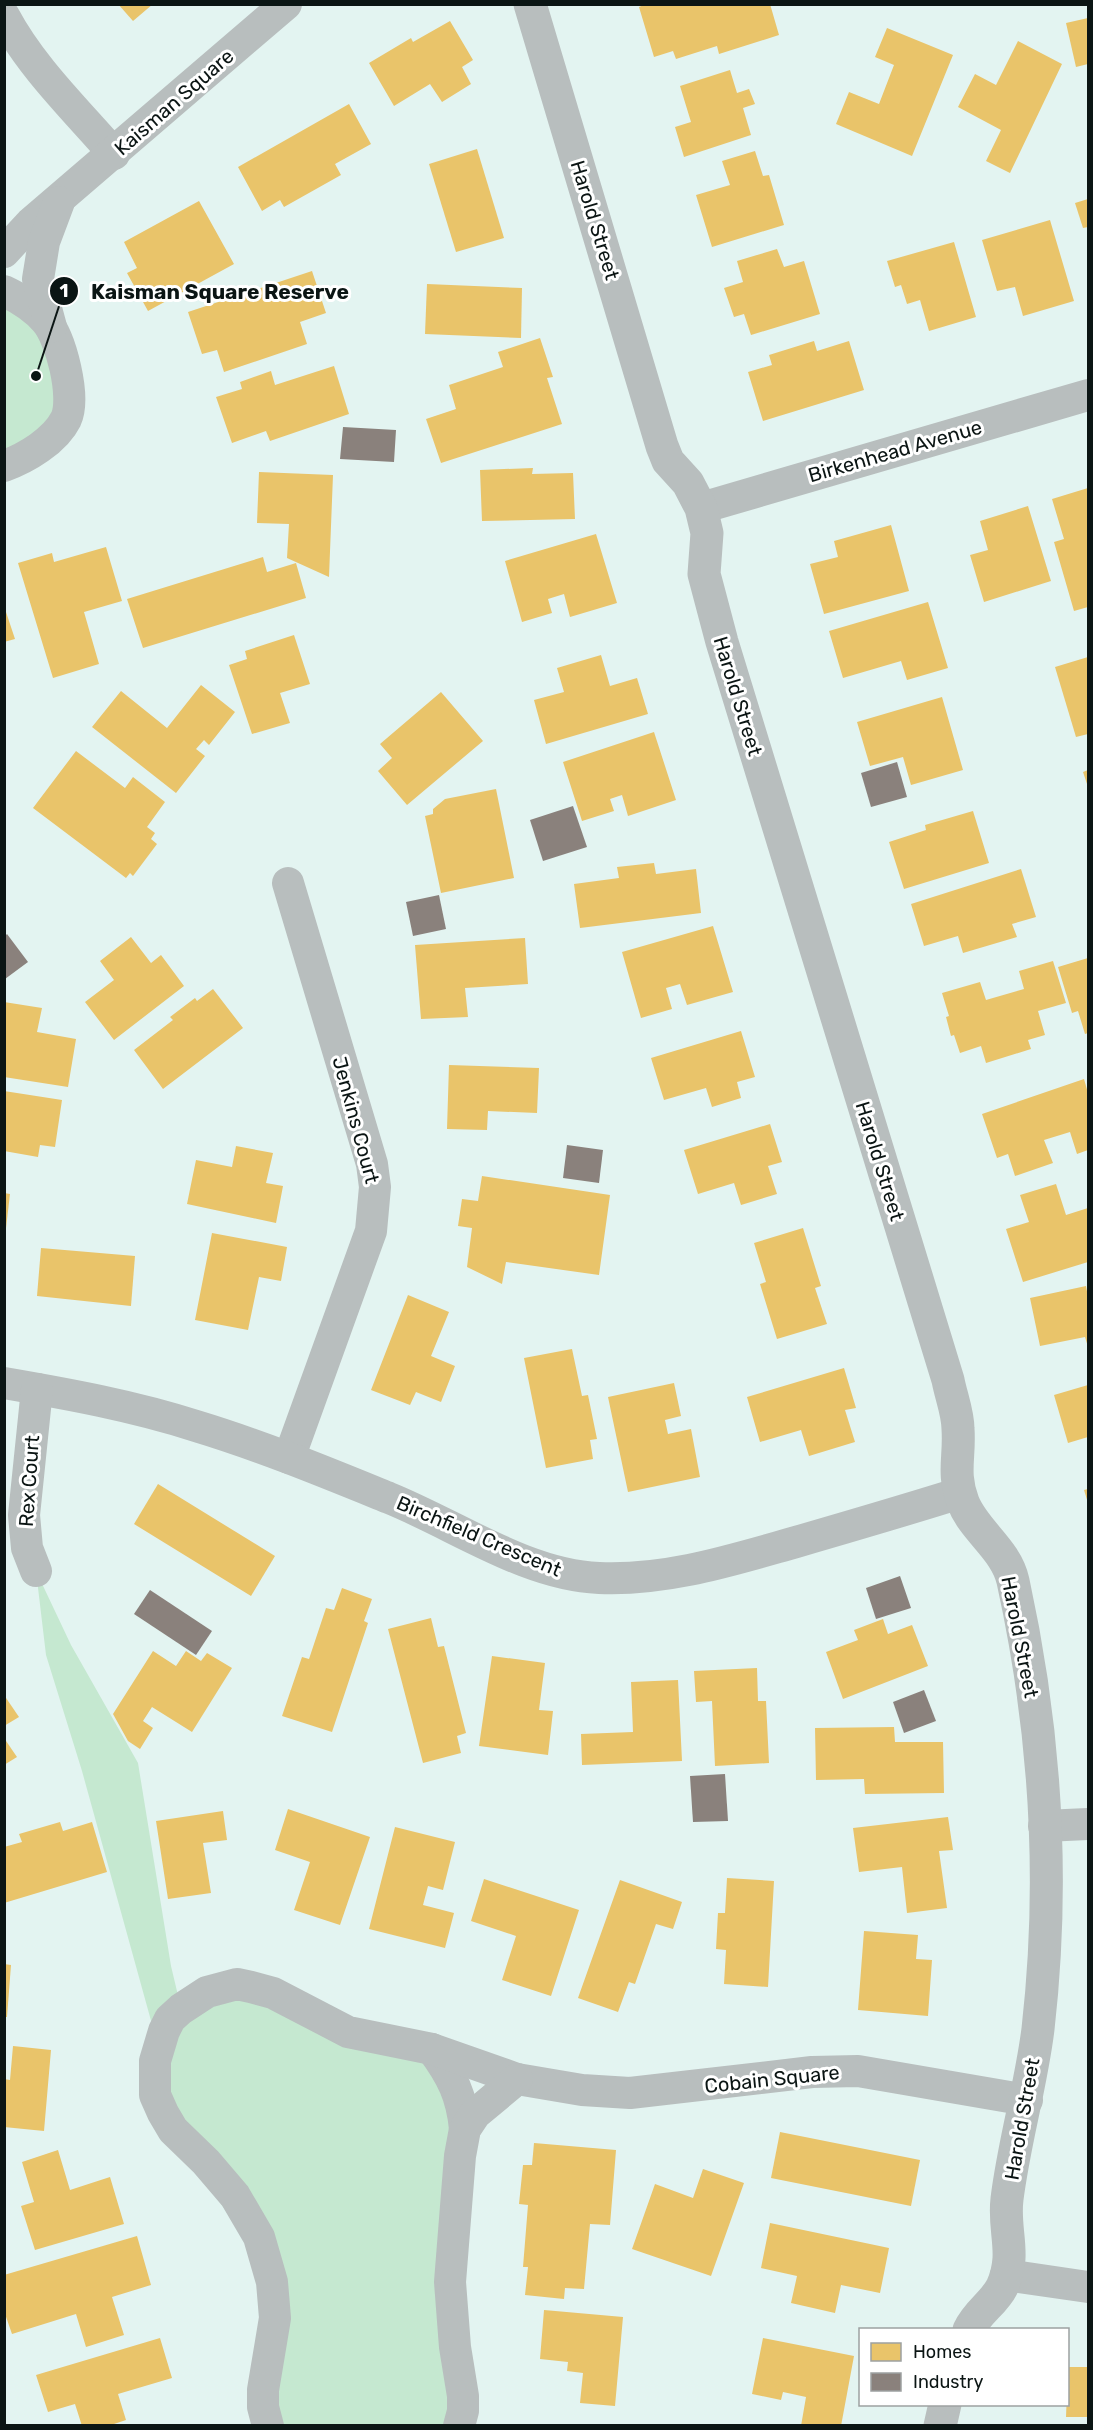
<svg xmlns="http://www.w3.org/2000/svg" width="1093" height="2430" viewBox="0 0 1093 2430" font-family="Rubik,sans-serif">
<rect width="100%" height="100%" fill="#e3f4f1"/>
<g fill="#c5e8d0">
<polygon points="5,291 25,303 69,396 5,466"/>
<polygon points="36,1571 71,1645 138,1763 171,1966 181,2008 222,1987 449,2072 459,2425 268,2425 272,2282 173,2130 158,2046 82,1771 46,1655"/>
</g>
<g fill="#e9c46a">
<polygon points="118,4 153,4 133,21"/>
<polygon points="646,4 770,4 779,35 719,54 717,46 676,59 673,51 654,57 639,7"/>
<polygon points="1088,18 1088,64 1076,67 1066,23"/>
<polygon points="450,21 473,60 462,67 471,84 442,102 430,84 394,106 369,63 411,38 413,42"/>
<polygon points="887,28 953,55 912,156 836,124 849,92 879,104 894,65 875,57"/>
<polygon points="1018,41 1062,64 1010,173 986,161 1001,130 958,107 975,74 996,85"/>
<polygon points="730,70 737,93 749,89 755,104 743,108 751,135 684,157 675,127 691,122 680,86"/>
<polygon points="349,104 371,144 335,164 341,175 284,207 280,200 262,211 238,167"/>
<polygon points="477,149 504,238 456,252 429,164"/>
<polygon points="755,151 763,176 769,175 784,225 712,247 696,195 730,185 722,161"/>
<polygon points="1088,199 1088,227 1083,228 1075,203"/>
<polygon points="199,201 234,264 148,311 127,273 137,268 124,242"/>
<polygon points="1050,220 1074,301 1023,316 1015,287 997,291 982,240"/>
<polygon points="954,242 976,317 929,331 920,300 907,304 901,285 895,287 887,261"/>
<polygon points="777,249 784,267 804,261 820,314 751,335 744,314 734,317 724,288 743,282 737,261"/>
<polygon points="312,271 326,313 300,322 307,344 224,372 217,350 202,354 188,312"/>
<polygon points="427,284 522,288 521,338 425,334"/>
<polygon points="540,338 553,377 547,378 562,424 441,463 426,419 456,409 449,385 503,367 498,352"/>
<polygon points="814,341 817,351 849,341 864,390 763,421 748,372 772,365 769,355"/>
<polygon points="334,366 349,414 270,441 266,431 232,443 216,397 242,389 240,382 271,371 275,385"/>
<polygon points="533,468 532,474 573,473 575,519 482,521 480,470"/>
<polygon points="259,472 333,475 329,577 287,558 289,524 257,523"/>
<polygon points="1088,488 1088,607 1074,611 1054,542 1064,539 1052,499"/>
<polygon points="1028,506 1051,581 984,602 970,555 988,550 980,521"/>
<polygon points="891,525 909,591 824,614 810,564 838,557 834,541"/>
<polygon points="596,534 617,603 570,617 564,594 548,599 552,613 522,622 505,561"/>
<polygon points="106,547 122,601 84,612 99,664 53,678 18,563 52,553 54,562"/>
<polygon points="263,557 267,572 296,563 306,598 143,648 127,599"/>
<polygon points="928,602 948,668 907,680 901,661 843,678 829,631"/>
<polygon points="4,606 15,639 4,642"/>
<polygon points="294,635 310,684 280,693 290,723 252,734 229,665 247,659 245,651"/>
<polygon points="601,655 610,686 637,678 648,714 546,744 534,700 564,692 557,668"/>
<polygon points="1088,657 1088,734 1076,737 1055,667"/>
<polygon points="201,685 235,712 209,745 204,740 196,749 205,756 176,793 92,727 121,691 167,728"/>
<polygon points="441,692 483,741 407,805 378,771 392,758 380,744"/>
<polygon points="942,697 963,770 911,785 903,757 870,766 857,722"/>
<polygon points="654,732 676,800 628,816 622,795 610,799 614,811 582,821 563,762"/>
<polygon points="76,751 125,788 133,777 165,802 147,827 155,833 151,839 157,844 133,876 130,873 126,878 33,808"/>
<polygon points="1088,770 1088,787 1083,772"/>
<polygon points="496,789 514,878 441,893 425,816 433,814 433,809 445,799"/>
<polygon points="973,811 989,863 904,889 889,842 926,830 925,825"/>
<polygon points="654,863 656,874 696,869 701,913 580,928 574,884 619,878 617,867"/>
<polygon points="1021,869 1036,917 1012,924 1017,937 963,953 958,936 924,946 911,904"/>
<polygon points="713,926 733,992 687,1005 680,984 666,988 672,1009 641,1018 622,952"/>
<polygon points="131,937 151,963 161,955 184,986 114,1040 85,1002 114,980 100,961"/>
<polygon points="525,938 528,984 465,988 468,1017 421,1019 415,945"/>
<polygon points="1088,958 1088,1033 1085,1034 1078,1011 1072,1013 1058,967"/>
<polygon points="1053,961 1066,1003 1038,1011 1045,1035 1028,1040 1031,1049 986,1063 981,1046 960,1053 954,1035 951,1036 946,1017 949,1016 942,993 980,982 986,1000 1024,989 1019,971"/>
<polygon points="213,989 243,1028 163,1089 134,1050 173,1020 170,1017 195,998 197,1001"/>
<polygon points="4,1002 42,1008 37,1032 76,1039 68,1087 4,1077"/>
<polygon points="741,1031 755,1077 737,1082 741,1098 712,1107 706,1088 664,1100 651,1058"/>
<polygon points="449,1065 539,1068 537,1113 488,1111 487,1130 447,1129"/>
<polygon points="1084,1079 1088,1093 1088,1150 1077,1154 1070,1132 1044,1140 1053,1163 1015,1176 1008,1154 997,1158 982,1114"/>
<polygon points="4,1091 62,1100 55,1147 40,1145 38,1157 4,1151"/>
<polygon points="770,1124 782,1162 768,1166 777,1194 741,1205 734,1183 698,1194 684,1150"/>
<polygon points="236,1146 273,1153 266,1183 283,1186 276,1223 187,1204 196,1160 232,1167"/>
<polygon points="482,1176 610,1195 599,1275 506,1262 502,1284 467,1267 472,1228 458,1226 462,1199 478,1201"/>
<polygon points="1056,1184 1066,1215 1088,1208 1088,1262 1023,1282 1006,1229 1029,1222 1020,1195"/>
<polygon points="4,1193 10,1194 6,1228 4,1227"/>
<polygon points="803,1228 821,1286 815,1288 827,1324 777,1339 760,1284 766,1282 754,1243"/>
<polygon points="212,1233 287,1247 281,1281 259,1277 248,1330 195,1320"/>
<polygon points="41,1248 135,1256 131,1306 37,1296"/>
<polygon points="1086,1286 1088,1297 1088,1347 1085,1337 1040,1346 1030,1298"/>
<polygon points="408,1295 449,1312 431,1356 455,1366 441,1402 416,1392 410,1405 371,1390"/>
<polygon points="572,1349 582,1396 588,1395 597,1439 590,1440 593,1459 546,1468 524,1358"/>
<polygon points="844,1368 856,1408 845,1410 855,1442 809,1456 801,1430 760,1442 747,1397"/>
<polygon points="674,1383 681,1416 665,1420 668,1434 691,1429 700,1477 628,1492 608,1397"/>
<polygon points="1088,1385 1088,1437 1068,1443 1054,1395"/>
<polygon points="158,1484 275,1556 251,1596 134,1524"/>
<polygon points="1088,1489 1088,1503 1084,1490"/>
<polygon points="342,1588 372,1599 364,1621 368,1623 332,1732 282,1716 302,1657 309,1659 326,1608 334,1610"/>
<polygon points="431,1618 438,1647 444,1646 466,1733 457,1736 461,1753 423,1763 388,1629"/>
<polygon points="883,1619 888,1634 912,1625 928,1666 843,1699 826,1652 858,1640 854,1630"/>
<polygon points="153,1651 176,1666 186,1651 201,1661 207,1653 232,1668 192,1732 152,1707 143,1721 153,1728 140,1749 128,1741 113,1714"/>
<polygon points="492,1656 545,1663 539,1710 553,1711 548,1755 479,1746"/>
<polygon points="757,1668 758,1701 766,1701 769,1763 715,1766 712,1701 696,1702 694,1671"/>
<polygon points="678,1680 682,1761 582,1765 581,1734 633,1732 631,1682"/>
<polygon points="4,1695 19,1717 4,1726"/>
<polygon points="894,1727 895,1742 943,1742 944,1793 865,1794 864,1779 816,1780 815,1728"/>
<polygon points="4,1738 17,1757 4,1765"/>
<polygon points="288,1809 370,1837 340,1925 294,1910 310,1862 275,1850"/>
<polygon points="223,1811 227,1840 203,1843 211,1893 168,1899 156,1821"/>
<polygon points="948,1817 953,1850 939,1851 947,1908 907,1913 902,1867 859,1872 853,1828"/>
<polygon points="60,1822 63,1831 92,1822 107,1872 4,1903 4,1847 22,1842 19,1834"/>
<polygon points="395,1827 455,1842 443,1890 428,1886 423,1905 454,1913 445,1948 369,1929"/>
<polygon points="727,1878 774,1881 768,1987 724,1984 726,1950 716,1949 718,1913 725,1913"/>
<polygon points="484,1879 579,1910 551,1996 502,1980 516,1936 471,1921"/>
<polygon points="620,1880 682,1902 673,1929 656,1924 635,1984 629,1982 618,2012 578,1998"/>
<polygon points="864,1931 918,1935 916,1959 932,1960 928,2016 858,2010"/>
<polygon points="4,1964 11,1965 7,2017 4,2017"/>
<polygon points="13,2046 51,2050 44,2131 4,2127 4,2079 10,2080"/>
<polygon points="780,2132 920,2160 911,2206 771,2178"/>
<polygon points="534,2143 616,2150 610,2225 590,2224 584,2289 565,2288 564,2299 525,2295 528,2267 523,2267 528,2205 519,2204 523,2165 532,2165"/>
<polygon points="58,2150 70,2190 110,2177 124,2224 35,2250 21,2206 34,2202 22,2162"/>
<polygon points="703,2169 744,2183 711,2276 632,2249 655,2184 693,2198"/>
<polygon points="770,2223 889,2248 880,2293 841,2285 835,2313 791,2303 797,2276 761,2268"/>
<polygon points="137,2236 151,2285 112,2297 124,2335 86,2347 76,2314 12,2334 4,2311 4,2275"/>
<polygon points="544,2310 623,2317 615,2406 580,2403 583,2373 567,2371 568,2362 540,2359"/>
<polygon points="160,2338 172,2378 118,2394 126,2420 108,2426 82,2426 75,2404 48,2412 36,2375"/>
<polygon points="763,2338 854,2356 841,2426 801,2426 806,2397 783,2392 781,2400 752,2394"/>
<polygon points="1068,2367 1088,2367 1088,2417 1066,2417"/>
</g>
<g fill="#8a817c">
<polygon points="343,427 396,430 394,462 340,459"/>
<polygon points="897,762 907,797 871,807 861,773"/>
<polygon points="573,806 587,847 543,861 530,820"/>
<polygon points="439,895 446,929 413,936 406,902"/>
<polygon points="7,934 28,962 5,979 5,936"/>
<polygon points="567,1145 603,1150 599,1183 563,1178"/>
<polygon points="900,1576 911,1608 876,1619 866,1588"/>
<polygon points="150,1590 212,1631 196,1655 134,1614"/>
<polygon points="924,1690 936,1721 904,1733 893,1702"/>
<polygon points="725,1774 728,1821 693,1822 690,1776"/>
</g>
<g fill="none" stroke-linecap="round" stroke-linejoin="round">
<g stroke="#b8bebe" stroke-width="32">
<path d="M 4,16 C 31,67 76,110 114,154"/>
<polyline points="4,252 31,223 286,4"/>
<path d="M 4,291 C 19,298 35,308 46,321 C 61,338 76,397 66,419 C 55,441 26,458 4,466"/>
<polyline points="51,327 38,279 44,242 59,202"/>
<polyline points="701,508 1088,395"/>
<polyline points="288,883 372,1164 375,1187 371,1231 289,1458"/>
<path d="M 4,1383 C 68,1394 134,1406 196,1426 C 262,1446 325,1472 389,1498 C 456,1525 526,1575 599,1578 C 667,1581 732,1560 796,1542 C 851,1526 906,1510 960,1493"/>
<polyline points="36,1571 27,1548 24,1515 37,1389"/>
<polyline points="1044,1826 1088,1824"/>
<path d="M 432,2049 C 452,2076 462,2096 465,2129"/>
<polyline points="1006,2275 1088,2287"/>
<polyline points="268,2426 263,2407 263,2390 275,2318 272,2282 259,2237 235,2196 206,2162 173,2130 163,2113 155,2095 155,2061 164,2031 170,2019 181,2009 207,1992 237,1984 251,1987 273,1993 348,2032 432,2049 517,2079 582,2090 630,2093 812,2072 858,2071 1027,2100"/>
<polyline points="459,2426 463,2411 463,2396 455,2347 450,2282 460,2156 465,2129 475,2114 517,2079"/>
</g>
<g stroke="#b8bebe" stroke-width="33">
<path d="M 530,4 L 662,446 L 668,461 L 688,483 L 701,508 L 707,533 L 704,574 L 722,642 L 948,1380 C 951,1396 958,1413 958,1429 C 960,1458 952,1472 963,1502 C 974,1531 1006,1549 1013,1581 C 1045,1727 1055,1880 1038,2029 C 1031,2086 1014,2142 1007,2199 C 1003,2232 1017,2253 1002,2287 C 994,2303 977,2312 969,2330"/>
<polyline points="940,2426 945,2404"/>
</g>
</g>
<g text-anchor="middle" stroke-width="6" stroke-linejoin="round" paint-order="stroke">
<g font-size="20" fill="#0b1514" stroke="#fff">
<text transform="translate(174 102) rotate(-41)" y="7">Kaisman Square</text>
<text transform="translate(595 220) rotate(73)" y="7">Harold Street</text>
<text transform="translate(895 451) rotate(-16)" y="7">Birkenhead Avenue</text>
<text transform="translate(738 696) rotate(73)" y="7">Harold Street</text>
<text transform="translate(356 1120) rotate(75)" y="7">Jenkins Court</text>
<text transform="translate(880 1161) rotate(73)" y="7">Harold Street</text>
<text transform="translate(29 1481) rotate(-86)" y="7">Rex Court</text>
<text transform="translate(479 1536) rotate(23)" y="7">Birchfield Crescent</text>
<text transform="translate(1020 1637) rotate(79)" y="7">Harold Street</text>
<text transform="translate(772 2079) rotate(-6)" y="7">Cobain Square</text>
<text transform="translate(1022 2119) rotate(-80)" y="7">Harold Street</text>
</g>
</g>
<path fill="none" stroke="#0b1514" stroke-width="2" d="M36 376L64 291"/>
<g fill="#0b1514" stroke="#fff" stroke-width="2">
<circle cx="36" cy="376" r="6"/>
<circle cx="64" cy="291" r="15"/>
</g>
<g font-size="18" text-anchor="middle" font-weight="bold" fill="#fff">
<text x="64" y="297">1</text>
</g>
<g font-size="21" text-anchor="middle" font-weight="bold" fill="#0b1514" stroke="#fff" stroke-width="6" stroke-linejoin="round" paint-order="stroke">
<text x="220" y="299">Kaisman Square Reserve</text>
</g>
<rect width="1093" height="2430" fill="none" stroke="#0b1514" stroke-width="12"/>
<rect x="859" y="2328" width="210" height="78" fill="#ffffff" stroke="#9da1a1" stroke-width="1.5"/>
<rect x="871" y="2343" width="30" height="18" fill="#e9c46a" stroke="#9da1a1" stroke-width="1.5"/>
<text x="913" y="2358" font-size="18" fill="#0b1514">Homes</text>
<rect x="871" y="2373" width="30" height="18" fill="#8a817c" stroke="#9da1a1" stroke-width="1.5"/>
<text x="913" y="2388" font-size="18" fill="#0b1514">Industry</text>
</svg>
